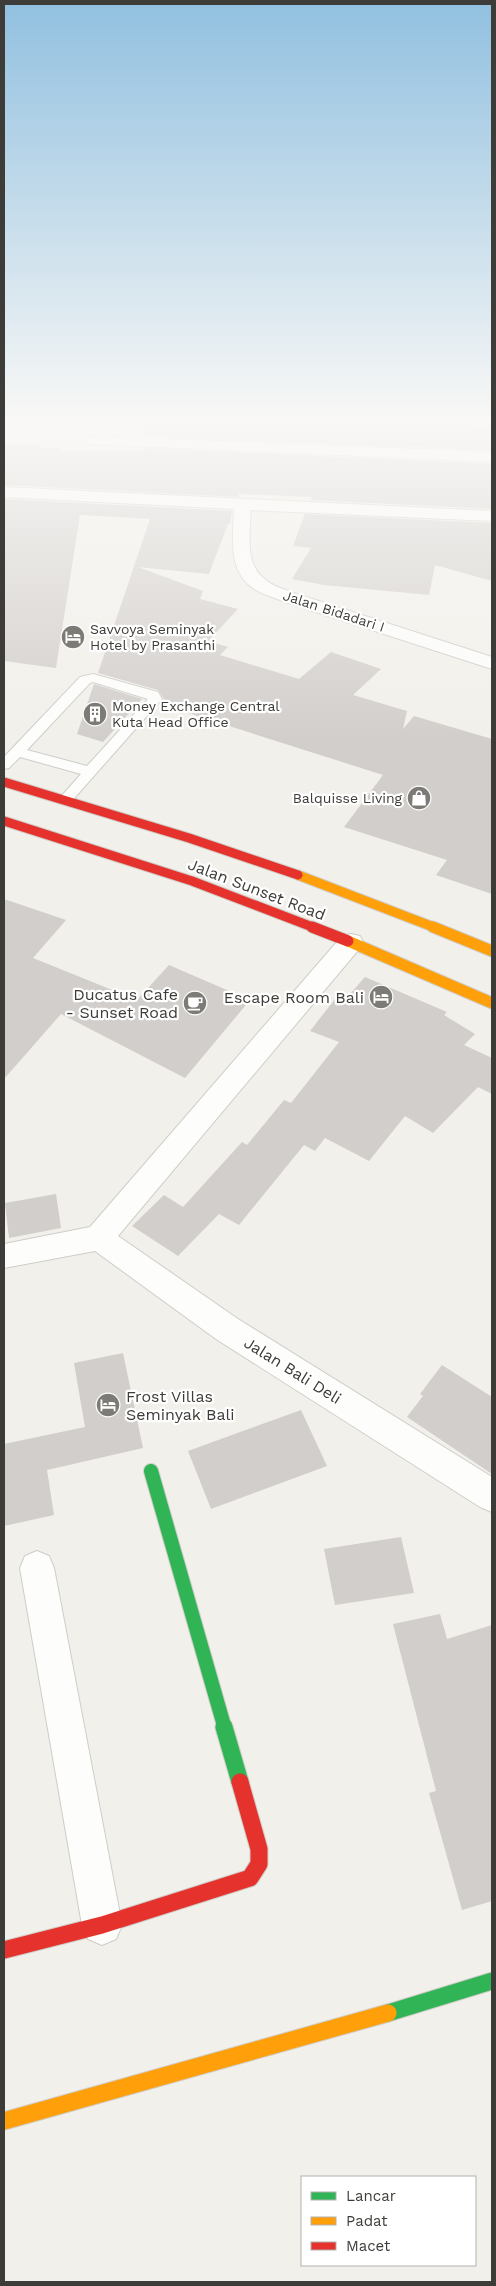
<svg xmlns="http://www.w3.org/2000/svg" width="496" height="2286" viewBox="0 0 496 2286" font-family="'Work Sans',sans-serif">
<rect width="100%" height="100%" fill="#f2f0ea"/>
<g fill="#d2cecb">
<polygon points="149,419 317,420 317,422 492,426 492,450 145,436"/>
<polygon points="40,443 40,448 61,447 61,451 143,451 143,448 492,464 492,509 310,500 312,497 239,494 239,497 4,485 4,444"/>
<polygon points="4,499 232,511 230,524 228,524 209,574 138,567 203,591 200,599 238,609 208,641 228,647 220,655 299,679 331,652 381,669 353,695 407,711 403,729 414,716 492,739 492,894 436,875 447,860 344,827 383,775 160,704 164,699 158,690 98,673 150,519 80,515 56,668 4,661"/>
<polygon points="305,514 492,523 492,581 435,565 429,595 324,585 292,579 311,548 293,546"/>
<polygon points="94,684 142,699 103,742 77,734"/>
<polygon points="4,899 66,920 33,958 137,1000 169,965 250,1000 185,1078 61,1014 4,1079"/>
<polygon points="365,977 447,1012 444,1015 475,1034 464,1045 492,1058 492,1094 478,1087 433,1133 405,1116 369,1161 325,1138 315,1151 304,1145 239,1225 219,1214 178,1256 132,1226 164,1195 183,1207 242,1142 247,1145 284,1100 291,1103 339,1042 310,1031 335,999 343,1002"/>
<polygon points="56,1194 61,1228 9,1238 5,1203"/>
<polygon points="123,1353 143,1448 47,1470 54,1515 4,1526 4,1444 85,1427 74,1363"/>
<polygon points="442,1365 492,1397 492,1474 407,1417 423,1396 420,1394"/>
<polygon points="301,1410 327,1466 211,1509 188,1451"/>
<polygon points="401,1537 414,1593 335,1605 324,1549"/>
<polygon points="440,1614 447,1639 492,1625 492,1901 462,1910 429,1793 436,1791 393,1624"/>
</g>
<g fill="none" stroke-linecap="round" stroke-linejoin="round">
<g stroke="#cfcdc8" stroke-width="2">
<path id="lane" d="M 93,674 L 158,692 L 162,699 L 70,803 L 60,803 L 58,800 L 81,774 L 20,757 L 9,768 L 4,769 L 4,757 L 80,677 ZM 93,682 L 148,699 L 87,766 L 27,750 L 90,683 Z"/>
</g>
<g stroke="#cfcdc8" stroke-width="2">
<g id="street">
<polygon points="419,418 492,418 492,424 426,423"/>
<polygon points="94,436 492,452 492,462 89,444 86,441 89,438"/>
<path d="M 4,487 L 492,511 L 492,521 L 251,510 C 250,533 244,565 266,580 C 274,587 285,589 294,593 L 492,657 L 492,669 L 282,601 C 273,597 264,595 256,590 C 227,573 233,538 234,509 L 4,497 Z"/>
<polygon points="351,934 360,936 363,942 360,948 118,1236 238,1319 492,1477 492,1512 480,1507 216,1339 95,1251 4,1268 4,1244 90,1227 342,936"/>
<polygon points="37,1551 49,1556 54,1568 122,1925 116,1939 102,1945 88,1939 82,1925 20,1568 25,1556"/>
</g>
</g>
<g stroke="#cfcdc8" stroke-width="16">
<polyline id="fast-far1" points="151,1471 225,1729"/>
</g>
<g stroke="#cfcdc8" stroke-width="19">
<g id="fast">
<polyline points="224,1727 240,1782"/>
<polyline points="388,2013 492,1981"/>
</g>
</g>
<g stroke="#cfcdc8" stroke-width="11">
<polyline id="slow-far2" points="298,875 436,928"/>
</g>
<g stroke="#cfcdc8" stroke-width="13">
<g id="slow-far1">
<polyline points="433,927 492,951"/>
<polyline points="348,941 492,1003"/>
</g>
</g>
<g stroke="#cfcdc8" stroke-width="19">
<polyline id="slow" points="4,2121 388,2013"/>
</g>
<g stroke="#cfcdc8" stroke-width="11">
<g id="jam-far2">
<polyline points="4,782 189,838 298,875"/>
<polyline points="4,821 192,881 315,928"/>
</g>
</g>
<g stroke="#cfcdc8" stroke-width="13">
<polyline id="jam-far1" points="312,927 348,941"/>
</g>
<g stroke="#cfcdc8" stroke-width="19">
<polyline id="jam" points="4,1950 102,1925 250,1878 259,1864 259,1849 240,1782"/>
</g>
<use href="#lane" fill="#fdfdfc" fill-rule="evenodd"/>
<use href="#street" fill="#fdfdfc" fill-rule="evenodd"/>
<use href="#fast-far1" stroke="#30b455" stroke-width="14"/>
<use href="#fast" stroke="#30b455" stroke-width="17"/>
<use href="#slow-far2" stroke="#ff9f0a" stroke-width="9"/>
<use href="#slow-far1" stroke="#ff9f0a" stroke-width="11"/>
<use href="#slow" stroke="#ff9f0a" stroke-width="17"/>
<use href="#jam-far2" stroke="#e5322d" stroke-width="9"/>
<use href="#jam-far1" stroke="#e5322d" stroke-width="11"/>
<use href="#jam" stroke="#e5322d" stroke-width="17"/>
</g>
<linearGradient id="sky" x2="0" y2="1"><stop stop-color="#91c0e0"/><stop offset="0.57" stop-color="#f9f8f6"/><stop offset="1" stop-color="#f9f8f6" stop-opacity="0"/></linearGradient>
<rect width="496" height="738" fill="url(#sky)"/>
<defs>
<g id="hotel-disc" transform="scale(1.25)"><circle r="9.5" fill="#7d7b76" stroke="#fff"/><path d="M-6-4.5h1.5V1H6V5H4.5V3h-9V5H-6ZM-4 0a1.8 1.8 0 1 1 3.6 0ZM.5 0V-2.5h3Q6-2.5 6 0Z" fill="#fff"/></g>
<g id="building-disc" transform="scale(1.25)"><circle r="9.5" fill="#7d7b76" stroke="#fff"/><path d="M-4-6H4V6H1V3H-1V6H-4ZM-2.5-4.3h1.7v1.8h-1.7ZM.8-4.3h1.7v1.8H.8ZM-2.5-1h1.7V.8h-1.7ZM.8-1h1.7V.8H.8Z" fill="#fff"/></g>
<g id="shop-disc" transform="scale(1.25)"><circle r="9.5" fill="#7d7b76" stroke="#fff"/><path d="M-5-2.5h2.3a2.7 3.5 0 0 1 5.4 0H5L5.5 6h-11ZM-1.5-2.5h3a1.5 2.3 0 0 0-3 0Z" fill="#fff"/></g>
<g id="cafe-disc" transform="scale(1.25)"><circle r="9.5" fill="#7d7b76" stroke="#fff"/><path d="M-5.5-4.5H6V0H3Q3 3.5 0 3.5H-2.5Q-5.5 3.5-5.5 0ZM3-3.2v2h1.7v-2ZM-6 4.5H4V6H-6Z" fill="#fff"/></g>
</defs>
<g fill-rule="evenodd">
<use href="#hotel-disc" x="73" y="637"/>
<use href="#building-disc" x="95" y="714"/>
<use href="#shop-disc" x="419" y="798"/>
<use href="#hotel-disc" x="381" y="997"/>
<use href="#cafe-disc" x="195" y="1003"/>
<use href="#hotel-disc" x="108" y="1405"/>
</g>
<g text-anchor="middle" stroke-width="4.5" stroke-linejoin="round" paint-order="stroke">
<g font-size="14" fill="#3e3c38" stroke="#fff">
<text transform="translate(334 611) rotate(18)" y="5">Jalan Bidadari I</text>
</g>
<g font-size="14" fill="#3e3c38" stroke="#fff" text-anchor="start">
<text x="90" y="634">Savvoya Seminyak<tspan x="90" dy="16">Hotel by Prasanthi</tspan></text>
<text x="112" y="711">Money Exchange Central<tspan x="112" dy="16">Kuta Head Office</tspan></text>
<text x="402" y="803" text-anchor="end">Balquisse Living</text>
</g>
<g font-size="16" fill="#3e3c38" stroke="#fff">
<text transform="translate(257 889) rotate(21)" y="6">Jalan Sunset Road</text>
<text transform="translate(293 1370) rotate(32)" y="6">Jalan Bali Deli</text>
</g>
<g font-size="16" fill="#3e3c38" stroke="#fff" text-anchor="end">
<text x="178" y="1000">Ducatus Cafe<tspan x="178" dy="18">- Sunset Road</tspan></text>
<text x="364" y="1003">Escape Room Bali</text>
<text x="126" y="1402" text-anchor="start">Frost Villas<tspan x="126" dy="18">Seminyak Bali</tspan></text>
</g>
</g>
<rect width="496" height="2286" fill="none" stroke="#3e3c38" stroke-width="10"/>
<rect x="301" y="2176" width="175" height="90" fill="#ffffff" stroke="#b2b1af"/>
<rect x="311" y="2192" width="25" height="8" fill="#30b455" stroke="#b2b1af"/>
<text x="346" y="2201" font-size="15" fill="#3e3c38">Lancar</text>
<rect x="311" y="2217" width="25" height="8" fill="#ff9f0a" stroke="#b2b1af"/>
<text x="346" y="2226" font-size="15" fill="#3e3c38">Padat</text>
<rect x="311" y="2242" width="25" height="8" fill="#e5322d" stroke="#b2b1af"/>
<text x="346" y="2251" font-size="15" fill="#3e3c38">Macet</text>
</svg>
